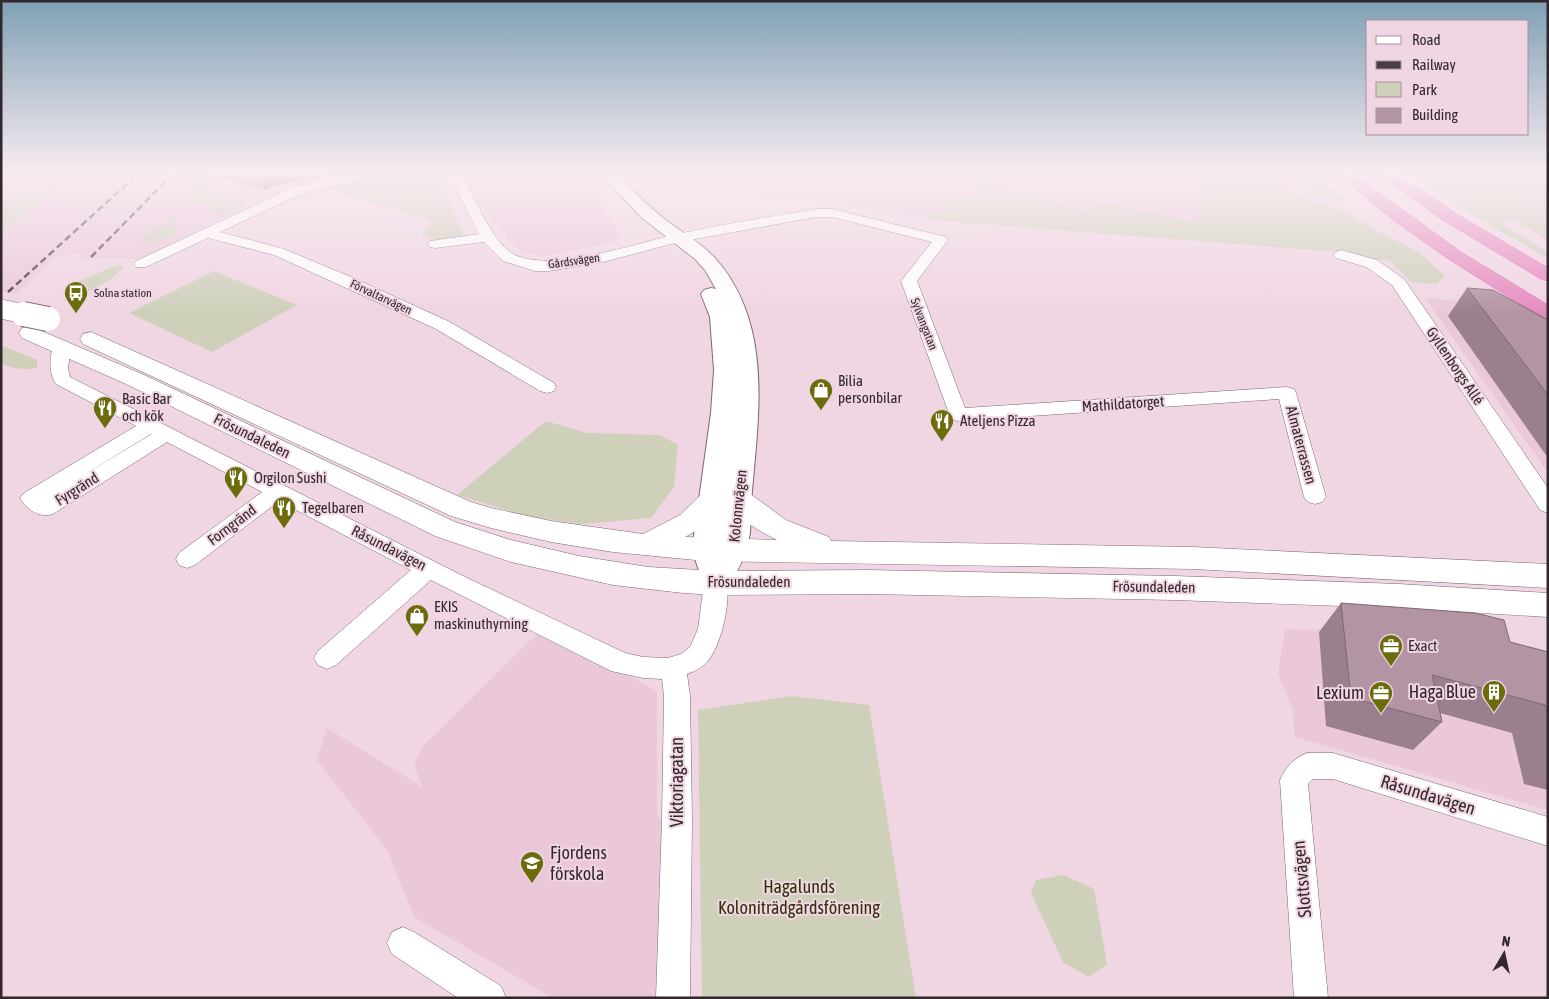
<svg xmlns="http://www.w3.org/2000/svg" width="1549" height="999" viewBox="0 0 1549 999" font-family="'Asap Condensed',sans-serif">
<rect width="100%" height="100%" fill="#f0d5e3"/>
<g fill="#eac8da">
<polygon points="1,174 360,174 282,188 143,259 78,259 82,254 58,255 16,294 1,291 1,235 60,187 1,202"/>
<polygon points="453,174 579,174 621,234 614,242 546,256 525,253 511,243"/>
<polygon points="674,174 872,174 955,188 1009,184 983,178 986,174 1210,174 1198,180 1204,195 1196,222 1108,203 1088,211 1030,197 996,198 954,195 929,220 808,200 767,199"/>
<polygon points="1425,298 1514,306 1548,325 1548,473"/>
<polygon points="1285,629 1415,631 1536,647 1548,653 1548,810 1295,737 1292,708 1278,674"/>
<polygon points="541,630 657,691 657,811 663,829 665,998 553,998 414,917 387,850 317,760 327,728 422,787 414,764 423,746"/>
</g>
<g fill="#ced0ba">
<polygon points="394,174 447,174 450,178 441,180 463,235 439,242 421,234 431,226 428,220 324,187"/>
<polygon points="872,174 986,174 983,178 1009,183 1007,190 988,191"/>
<polygon points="1210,174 1263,174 1308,199 1342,210 1388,237 1419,252 1445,276 1436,284 1412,282 1389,260 1374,260 1338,252 929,220 954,195 996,198 1030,197 1087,211 1093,203 1108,203 1195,222 1204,195 1198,180"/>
<polygon points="1276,174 1315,174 1343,199 1341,201 1321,199"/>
<polygon points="1410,174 1548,174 1548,242 1532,230 1502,215 1509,222 1498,221 1548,252 1548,258 1477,218"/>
<path d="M 195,178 L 204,181 L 205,188 L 220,193 L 241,207 L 231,213 L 220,216 C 211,206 196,205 185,197 L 196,193 L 190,187 Z"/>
<polygon points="62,187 6,230 1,235 1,202"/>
<polygon points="178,216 174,223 175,236 162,241 142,245 141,239 170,219"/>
<path d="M 117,265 L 124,266 C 115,279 99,286 85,293 L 72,289 L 72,284 Z"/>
<polygon points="214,271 297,305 212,352 129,313"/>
<path d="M 1,347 L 6,347 L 37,360 L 37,368 C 25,370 12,369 1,363 Z"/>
<polygon points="546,421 587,433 660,435 678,445 674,487 651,518 582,524 530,517 457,495"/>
<polygon points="792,696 869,705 916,998 702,998 698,710"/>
<polygon points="1063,875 1094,889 1107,964 1089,977 1063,962 1031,893 1036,880"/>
</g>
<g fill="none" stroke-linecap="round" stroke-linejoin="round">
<g stroke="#7f6774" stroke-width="1">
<g id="minor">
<polygon points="352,174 376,174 374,177 305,192 220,232 284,249 351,277 448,321 554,383 556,387 554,391 547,393 540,391 436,329 274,255 208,238 146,267 136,267 133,264 136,261 296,186"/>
<path d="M 449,174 L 461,174 C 473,194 494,246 515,255 C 554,273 636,243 678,234 C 723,224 770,217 816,209 L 832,209 L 946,237 L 948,240 L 917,281 L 965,408 L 1287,387 L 1294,389 L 1296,393 L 1326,497 L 1322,502 L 1315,504 L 1308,502 L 1304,497 L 1279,399 L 958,421 L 951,419 L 901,281 L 932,242 L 832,217 L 816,217 L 679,242 L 603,262 L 549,271 L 535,271 L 503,261 L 484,242 L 435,248 L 430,247 L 428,244 L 430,241 L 479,234 Z"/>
<polygon points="1341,250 1377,260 1404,279 1548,488 1548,513 1540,510 1392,285 1366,267 1336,258 1333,255 1336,252"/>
<path d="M 62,341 L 68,342 L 71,346 L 68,368 L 70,377 L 461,575 L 625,653 L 643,657 L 668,658 L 681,654 L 690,647 L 698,629 L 704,583 L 708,577 L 716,574 L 724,577 C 734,594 721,647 707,662 C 702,668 695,671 687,674 L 690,696 L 692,820 L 690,998 L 656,998 L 662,820 L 664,696 L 662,679 L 643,678 L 611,671 L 431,580 L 336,665 L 327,669 L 318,665 L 314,658 L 318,651 L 411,570 L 279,501 L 195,565 L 187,568 L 179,565 L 176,559 L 179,553 L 262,492 L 167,442 L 53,514 C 39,518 27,510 20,498 L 24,493 L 136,426 L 56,384 C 48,373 49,353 56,342 ZM 151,434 L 152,434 L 72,482 Z"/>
<path d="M 1307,753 L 1333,753 L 1548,817 L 1548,846 L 1333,779 L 1313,779 L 1308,784 L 1328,998 L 1294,998 L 1280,780 C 1286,767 1294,758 1307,753 Z"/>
<polygon points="403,927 414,932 501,986 506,998 458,998 392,954 387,943 392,932"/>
</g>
</g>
<g stroke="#7f6774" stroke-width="2">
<path id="tertiary" d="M 601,174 L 618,174 C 633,191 649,207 667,221 C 683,233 701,243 715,258 C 770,320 760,404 753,480 C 751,497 751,515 750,533 C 746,555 738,572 726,591 L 716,594 L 706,591 L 692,550 L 711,413 L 714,370 L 710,317 L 701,294 L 704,290 L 711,288 L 716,289 L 705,270 L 695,259 L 641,217 Z"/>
</g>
<g stroke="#7f6774" stroke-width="1">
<g id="secondary">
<polygon points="30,326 142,374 455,522 511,540 579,556 648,567 717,571 868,570 1175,576 1399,584 1548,593 1548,617 1399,608 1175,600 868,594 717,595 683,593 613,585 511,562 435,536 126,384 22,338 19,333 22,328"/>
<path d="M 91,332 L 471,502 L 491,508 L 551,521 L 643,534 L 680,515 L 702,494 L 712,491 L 722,494 L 726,501 C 716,517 701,529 685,537 L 777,540 C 759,531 736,518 725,500 L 729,493 L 739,490 L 749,493 L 786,520 L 829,537 L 831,541 L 1193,547 L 1548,564 L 1548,588 L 1193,569 L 706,561 L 613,552 L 551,542 L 491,528 L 451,516 L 83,344 L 80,339 L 83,334 Z"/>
</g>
</g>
<g stroke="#fff" stroke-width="1">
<g id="motorway">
<polygon points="1336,174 1355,174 1461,251 1548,304 1548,319 1540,318 1447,259 1397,224"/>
<polygon points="1381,174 1400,174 1455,212 1548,267 1548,282 1541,280 1441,220 1383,178"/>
</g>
</g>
<use href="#minor" fill="#fff" fill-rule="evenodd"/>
<use href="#tertiary" fill="#fff" fill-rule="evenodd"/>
<use href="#secondary" fill="#fff" fill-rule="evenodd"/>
<use href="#motorway" fill="#e58cbf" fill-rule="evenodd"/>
<g stroke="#493d43" stroke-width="2.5" stroke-dasharray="7 4" stroke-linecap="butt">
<polyline points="91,257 173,174"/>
<polyline points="8,292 138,174"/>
</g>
<g stroke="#7f6774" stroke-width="20" stroke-linecap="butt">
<polyline id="secondary-bridge-far1" points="1,309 29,315"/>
</g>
<g stroke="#7f6774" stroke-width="26" stroke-linecap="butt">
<polyline id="secondary-bridge" points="23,314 48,319"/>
</g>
<use href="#secondary-bridge-far1" stroke="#fff" stroke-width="19"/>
<use href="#secondary-bridge" stroke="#fff" stroke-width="24"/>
</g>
<g fill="#9a7f8e">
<polygon points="210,174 335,174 274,186 265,190 212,177"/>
<polygon points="1467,288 1548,320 1548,458 1448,316"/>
<polygon points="1341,603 1548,652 1548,790 1524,784 1512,733 1440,713 1442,722 1413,750 1326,726 1319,632"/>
</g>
<polygon fill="#7d6874" points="258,174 335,174 274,186 265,190"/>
<g fill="#b394a5" stroke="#7d6874">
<polygon points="1467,288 1493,290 1548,320 1548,395"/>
<polygon points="1341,603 1475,613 1504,620 1510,642 1548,652 1548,716 1545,705 1432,675 1442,722 1351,698"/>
</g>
<linearGradient id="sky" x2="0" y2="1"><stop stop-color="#7fa0b4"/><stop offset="0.55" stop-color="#f8ecf2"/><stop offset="1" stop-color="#f8ecf2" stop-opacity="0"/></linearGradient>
<rect width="1549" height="314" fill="url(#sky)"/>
<defs>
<g id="bus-pin" transform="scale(1.25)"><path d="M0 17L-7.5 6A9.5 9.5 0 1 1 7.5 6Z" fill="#6c6c0c" stroke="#f0d5e3"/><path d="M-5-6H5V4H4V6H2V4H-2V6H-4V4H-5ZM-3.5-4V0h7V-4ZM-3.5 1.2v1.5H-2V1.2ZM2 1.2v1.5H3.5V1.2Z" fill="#fff"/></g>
<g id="shop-pin" transform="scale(1.25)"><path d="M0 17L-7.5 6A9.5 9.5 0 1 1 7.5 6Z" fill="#6c6c0c" stroke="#f0d5e3"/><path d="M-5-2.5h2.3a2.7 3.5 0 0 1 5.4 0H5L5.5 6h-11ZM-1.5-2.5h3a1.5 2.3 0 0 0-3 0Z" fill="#fff"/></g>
<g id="restaurant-pin" transform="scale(1.25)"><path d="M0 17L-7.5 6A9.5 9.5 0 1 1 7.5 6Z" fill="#6c6c0c" stroke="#f0d5e3"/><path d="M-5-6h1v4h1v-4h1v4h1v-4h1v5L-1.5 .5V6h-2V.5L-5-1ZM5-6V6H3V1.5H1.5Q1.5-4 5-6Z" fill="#fff"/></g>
<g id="office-pin" transform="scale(1.25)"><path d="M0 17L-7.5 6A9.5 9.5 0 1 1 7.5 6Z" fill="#6c6c0c" stroke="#f0d5e3"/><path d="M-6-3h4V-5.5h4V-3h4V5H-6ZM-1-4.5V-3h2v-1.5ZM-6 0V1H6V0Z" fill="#fff"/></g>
<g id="building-pin" transform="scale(1.25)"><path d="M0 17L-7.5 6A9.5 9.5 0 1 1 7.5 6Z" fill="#6c6c0c" stroke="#f0d5e3"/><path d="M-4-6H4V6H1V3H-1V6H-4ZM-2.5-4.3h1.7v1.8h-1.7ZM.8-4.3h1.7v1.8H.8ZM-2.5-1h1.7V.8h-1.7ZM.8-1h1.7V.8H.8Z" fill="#fff"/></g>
<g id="school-pin" transform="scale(1.25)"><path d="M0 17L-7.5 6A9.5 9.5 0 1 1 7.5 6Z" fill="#6c6c0c" stroke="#f0d5e3"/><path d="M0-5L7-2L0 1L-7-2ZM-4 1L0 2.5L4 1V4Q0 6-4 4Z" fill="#fff"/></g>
</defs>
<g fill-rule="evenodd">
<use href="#bus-pin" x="76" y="293"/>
<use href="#shop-pin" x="821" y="390"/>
<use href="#restaurant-pin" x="105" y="408"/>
<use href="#restaurant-pin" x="942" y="421"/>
<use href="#restaurant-pin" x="236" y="478"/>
<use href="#restaurant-pin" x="284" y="508"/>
<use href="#shop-pin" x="417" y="616"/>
<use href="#office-pin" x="1391" y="646"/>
<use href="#building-pin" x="1494" y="692"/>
<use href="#office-pin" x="1381" y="693"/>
<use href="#school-pin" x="532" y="863"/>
</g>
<g text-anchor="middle" stroke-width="4" stroke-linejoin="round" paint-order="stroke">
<g font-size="12" fill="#31272c" stroke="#f0d5e3">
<text transform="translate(574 261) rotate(-8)" y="4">Gårdsvägen</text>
<text transform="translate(381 297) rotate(25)" y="4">Förvaltarvägen</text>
<text transform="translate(924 324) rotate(69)" y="4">Sylvangatan</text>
</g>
<g font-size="12" fill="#31272c" stroke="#f0d5e3" text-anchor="start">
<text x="94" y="297">Solna station</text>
</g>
<g font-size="15" fill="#31272c" stroke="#f0d5e3">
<text transform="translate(1455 366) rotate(56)" y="5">Gyllenborgs Allé</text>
<text transform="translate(1123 404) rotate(-4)" y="5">Mathildatorget</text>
<text transform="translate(252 436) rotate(26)" y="5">Frösundaleden</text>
<text transform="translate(1301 445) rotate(75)" y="5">Almaterrassen</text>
<text transform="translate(77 489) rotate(-32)" y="5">Fyrgränd</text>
<text transform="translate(738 506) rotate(-84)" y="5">Kolonnvägen</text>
<text transform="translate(232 525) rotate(-37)" y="5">Forngränd</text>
<text transform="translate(389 548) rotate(27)" y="5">Råsundavägen</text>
<text x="749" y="587">Frösundaleden</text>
<text transform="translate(1154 587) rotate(1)" y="5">Frösundaleden</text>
</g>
<g font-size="15" fill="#31272c" stroke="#f0d5e3" text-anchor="start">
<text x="838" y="386">Bilia<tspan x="838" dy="17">personbilar</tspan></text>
<text x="122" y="404">Basic Bar<tspan x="122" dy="17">och kök</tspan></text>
<text x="960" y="426">Ateljens Pizza</text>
<text x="254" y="483">Orgilon Sushi</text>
<text x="302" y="513">Tegelbaren</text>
<text x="434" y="612">EKIS<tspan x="434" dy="17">maskinuthyrning</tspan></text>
<text x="1408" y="651">Exact</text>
</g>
<g font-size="18" fill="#31272c" stroke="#f0d5e3" text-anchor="end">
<text x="1476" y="698">Haga Blue</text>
<text x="1364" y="699">Lexium</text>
<text x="550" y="859" text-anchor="start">Fjordens<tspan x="550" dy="21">förskola</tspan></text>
</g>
<g font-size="18" fill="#31272c" stroke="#f0d5e3">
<text transform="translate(677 782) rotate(-90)" y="6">Viktoriagatan</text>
<text transform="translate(1428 795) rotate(17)" y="6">Råsundavägen</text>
<text transform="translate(1302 879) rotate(-95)" y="6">Slottsvägen</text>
</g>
<g font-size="18" fill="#303107" stroke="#f0d5e3">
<text x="799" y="893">Hagalunds<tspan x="799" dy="21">Koloniträdgårdsförening</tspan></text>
</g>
</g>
<rect width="1549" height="999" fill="none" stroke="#31272c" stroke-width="5"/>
<rect x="1366" y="20" width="162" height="115" fill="#f0d5e3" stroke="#a48f9a"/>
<rect x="1376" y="36" width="25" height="8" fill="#ffffff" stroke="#a48f9a"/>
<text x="1412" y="45" font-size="15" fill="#31272c">Road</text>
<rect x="1376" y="61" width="25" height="8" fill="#493d43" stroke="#a48f9a"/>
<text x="1412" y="70" font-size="15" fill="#31272c">Railway</text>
<rect x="1376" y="82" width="25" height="15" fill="#ced0ba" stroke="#a48f9a"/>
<text x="1412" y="95" font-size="15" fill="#31272c">Park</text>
<rect x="1376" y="108" width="25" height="15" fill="#b394a5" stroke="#a48f9a"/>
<text x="1412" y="120" font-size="15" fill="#31272c">Building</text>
<g transform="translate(1504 954) rotate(9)" stroke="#f0d5e3" stroke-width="4" paint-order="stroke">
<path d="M0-4L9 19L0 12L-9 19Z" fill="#31272c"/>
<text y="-8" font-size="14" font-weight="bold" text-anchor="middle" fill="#31272c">N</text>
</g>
</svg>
